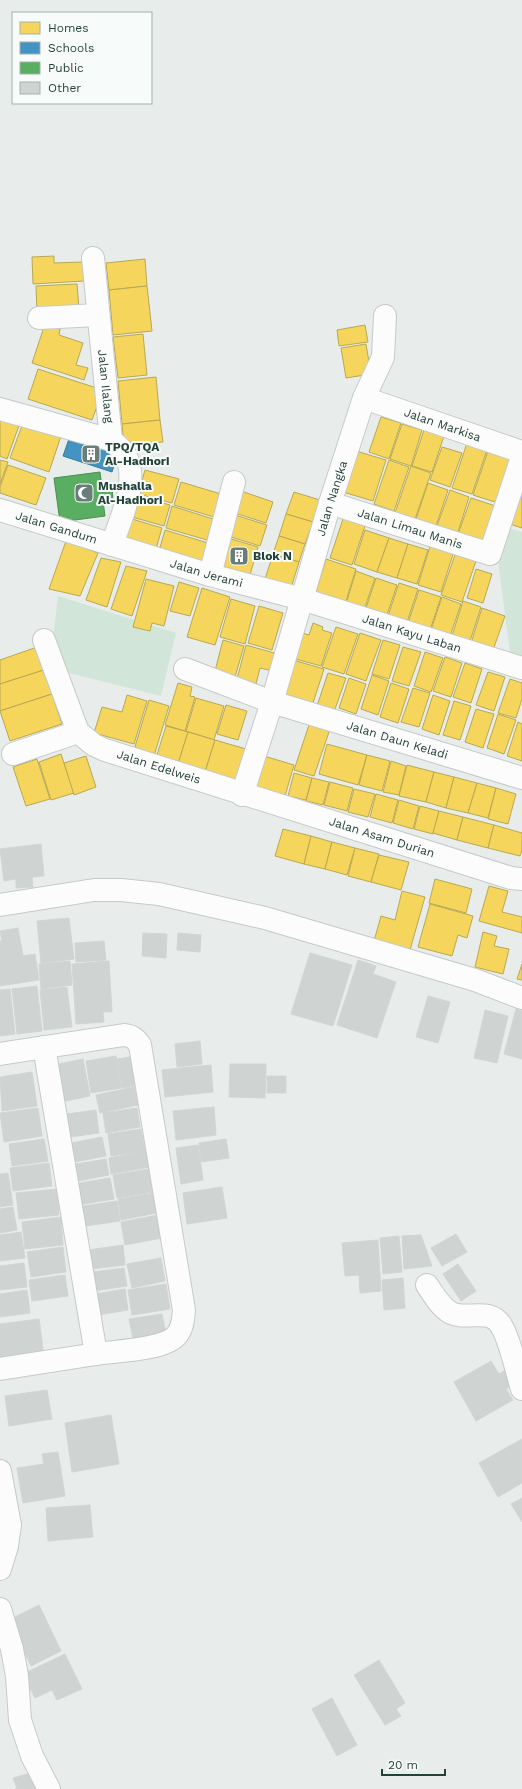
<svg xmlns="http://www.w3.org/2000/svg" width="522" height="1789" viewBox="0 0 522 1789" font-family="'Work Sans',sans-serif">
<rect width="100%" height="100%" fill="#e8edeb"/>
<g fill="#d1e6d8">
<polygon points="501,526 522,532 522,663 511,660 496,546"/>
<polygon points="58,596 176,633 161,696 69,673 53,639"/>
</g>
<g fill="#f6d55c" stroke="#b7a952">
<polygon points="54,256 54,263 83,262 84,281 33,284 32,257"/>
<polygon points="145,259 147,286 109,290 106,263"/>
<polygon points="77,284 79,309 37,312 36,286"/>
<polygon points="147,286 152,331 113,335 109,290"/>
<polygon points="45,324 60,329 59,335 83,343 76,365 88,368 84,380 32,363"/>
<polygon points="365,325 368,342 339,346 337,330"/>
<polygon points="143,334 147,375 118,378 113,337"/>
<polygon points="366,344 371,374 346,378 341,348"/>
<polygon points="38,369 103,390 92,420 28,399"/>
<polygon points="156,377 160,420 122,424 118,381"/>
<polygon points="0,413 21,420 7,459 0,456"/>
<polygon points="381,417 401,423 389,459 369,452"/>
<polygon points="160,420 163,442 124,446 122,424"/>
<polygon points="23,423 61,436 49,472 10,458"/>
<polygon points="402,424 422,430 411,466 390,459"/>
<polygon points="424,430 444,436 432,472 412,466"/>
<polygon points="467,443 487,450 472,494 452,488"/>
<polygon points="442,447 462,453 450,487 430,480"/>
<polygon points="356,451 386,460 373,501 343,492"/>
<polygon points="488,451 516,461 501,504 473,495"/>
<polygon points="0,460 8,462 0,484"/>
<polygon points="389,460 409,467 394,511 374,504"/>
<polygon points="522,464 522,528 503,522"/>
<polygon points="8,465 46,478 36,505 0,493 0,487"/>
<polygon points="411,466 431,473 415,519 395,513"/>
<polygon points="145,470 179,479 172,503 138,494"/>
<polygon points="181,482 221,494 214,517 174,505"/>
<polygon points="428,483 448,490 436,526 416,519"/>
<polygon points="450,490 469,497 458,532 437,526"/>
<polygon points="241,491 273,502 266,523 235,513"/>
<polygon points="294,492 320,500 313,522 286,514"/>
<polygon points="138,496 170,505 164,526 132,517"/>
<polygon points="471,498 499,507 487,544 458,534"/>
<polygon points="172,506 213,519 207,540 166,528"/>
<polygon points="286,514 313,522 305,544 279,536"/>
<polygon points="235,515 267,525 260,546 228,536"/>
<polygon points="344,516 366,523 352,565 330,558"/>
<polygon points="132,519 162,528 156,549 125,540"/>
<polygon points="165,530 208,543 202,564 159,551"/>
<polygon points="365,530 389,538 377,572 354,564"/>
<polygon points="279,536 305,544 299,562 273,554"/>
<polygon points="228,538 258,547 250,575 219,565"/>
<polygon points="389,538 408,544 397,578 377,572"/>
<polygon points="66,541 98,553 80,596 49,589"/>
<polygon points="431,543 454,551 441,592 418,585"/>
<polygon points="408,544 428,550 417,584 397,578"/>
<polygon points="456,552 477,558 462,602 441,595"/>
<polygon points="273,554 299,562 291,588 265,579"/>
<polygon points="101,558 121,562 107,607 86,600"/>
<polygon points="326,559 356,569 345,604 315,594"/>
<polygon points="126,566 147,571 132,616 111,609"/>
<polygon points="476,569 492,574 483,603 467,598"/>
<polygon points="356,571 375,578 364,610 346,604"/>
<polygon points="376,578 397,585 386,618 365,611"/>
<polygon points="146,579 174,586 164,626 152,623 150,631 133,627"/>
<polygon points="179,582 199,588 190,616 170,611"/>
<polygon points="399,583 418,589 406,625 387,619"/>
<polygon points="202,588 230,597 215,645 187,637"/>
<polygon points="419,590 441,597 429,633 407,626"/>
<polygon points="442,597 461,604 449,639 430,633"/>
<polygon points="231,599 255,606 245,644 220,637"/>
<polygon points="463,601 481,607 469,644 451,639"/>
<polygon points="259,606 283,613 272,650 248,643"/>
<polygon points="482,608 505,616 493,650 471,643"/>
<polygon points="313,623 323,627 322,630 332,633 321,666 292,658 299,632 309,635"/>
<polygon points="336,627 358,634 344,674 322,667"/>
<polygon points="360,633 381,640 366,681 346,674"/>
<polygon points="223,640 244,646 235,677 215,671"/>
<polygon points="383,640 400,645 389,679 372,674"/>
<polygon points="246,645 278,654 273,671 260,668 256,684 237,679"/>
<polygon points="37,647 44,670 0,684 0,660"/>
<polygon points="403,647 421,652 409,686 392,681"/>
<polygon points="425,652 443,658 431,692 414,686"/>
<polygon points="445,657 462,663 451,697 433,691"/>
<polygon points="293,660 324,669 313,703 282,693"/>
<polygon points="465,663 482,669 471,703 453,697"/>
<polygon points="44,670 52,694 0,711 0,684"/>
<polygon points="488,672 505,677 494,711 476,705"/>
<polygon points="328,673 346,678 334,712 317,706"/>
<polygon points="372,675 389,681 378,715 361,709"/>
<polygon points="349,678 366,684 356,714 339,708"/>
<polygon points="510,679 522,683 522,699 516,718 498,713"/>
<polygon points="178,683 192,687 190,696 195,697 185,731 165,725"/>
<polygon points="391,683 409,689 398,723 380,717"/>
<polygon points="413,688 430,693 419,727 401,722"/>
<polygon points="52,694 62,724 10,741 0,711"/>
<polygon points="127,695 147,701 134,744 94,733 102,707 122,712"/>
<polygon points="433,695 450,701 439,735 422,729"/>
<polygon points="196,698 224,706 214,740 186,731"/>
<polygon points="149,700 169,706 154,756 134,750"/>
<polygon points="454,701 471,706 460,740 443,735"/>
<polygon points="226,705 247,711 238,740 217,734"/>
<polygon points="476,709 494,714 483,748 465,742"/>
<polygon points="498,714 516,720 504,754 487,748"/>
<polygon points="310,722 330,729 314,776 294,770"/>
<polygon points="518,722 522,724 522,761 507,756"/>
<polygon points="166,726 188,732 178,764 156,758"/>
<polygon points="188,732 215,740 205,772 178,764"/>
<polygon points="215,740 246,749 236,781 205,772"/>
<polygon points="327,744 367,755 358,785 319,774"/>
<polygon points="61,754 74,793 51,800 39,762"/>
<polygon points="367,755 390,761 382,791 359,785"/>
<polygon points="86,756 96,787 74,795 64,763"/>
<polygon points="264,756 294,765 285,796 256,788"/>
<polygon points="37,759 50,799 26,806 13,767"/>
<polygon points="391,761 406,766 399,795 383,792"/>
<polygon points="407,765 434,772 426,802 399,796"/>
<polygon points="434,772 454,777 446,808 426,802"/>
<polygon points="294,773 312,778 306,800 288,796"/>
<polygon points="454,777 477,783 468,813 446,808"/>
<polygon points="312,778 329,782 323,805 306,801"/>
<polygon points="330,782 353,788 347,811 324,805"/>
<polygon points="477,783 496,788 488,818 468,813"/>
<polygon points="496,788 516,794 508,824 488,819"/>
<polygon points="354,789 375,794 368,817 348,812"/>
<polygon points="376,794 398,800 392,823 370,817"/>
<polygon points="399,800 419,806 413,829 393,823"/>
<polygon points="420,806 439,811 433,834 414,829"/>
<polygon points="439,811 463,817 457,840 433,833"/>
<polygon points="463,817 494,825 488,848 457,840"/>
<polygon points="494,825 522,833 522,850 520,856 488,848"/>
<polygon points="283,829 311,836 304,864 275,856"/>
<polygon points="311,836 332,842 325,869 304,864"/>
<polygon points="332,842 355,848 347,875 325,869"/>
<polygon points="355,848 379,854 371,882 348,876"/>
<polygon points="379,855 409,862 401,890 371,882"/>
<polygon points="435,879 472,889 466,913 429,903"/>
<polygon points="489,886 508,891 502,912 522,917 522,933 479,921"/>
<polygon points="402,891 425,897 410,950 374,941 381,916 395,920"/>
<polygon points="430,904 473,916 467,938 458,935 452,956 418,947"/>
<polygon points="483,932 497,936 494,946 509,949 503,974 475,967"/>
<polygon points="522,964 522,980 517,979"/>
</g>
<polygon fill="#4393c3" stroke="#3a7b9a" points="70,436 118,453 112,472 63,456"/>
<polygon fill="#5aae61" stroke="#4a8e55" points="100,472 102,487 112,487 113,500 103,501 105,516 60,522 54,478"/>
<g fill="#cfd4d2" stroke="#d1d6d4">
<polygon points="41,844 44,876 32,877 33,887 16,888 16,879 4,881 0,849"/>
<polygon points="69,918 74,959 41,963 37,921"/>
<polygon points="18,928 23,956 35,954 39,980 0,986 0,941 2,941 0,931"/>
<polygon points="143,933 167,934 166,958 142,956"/>
<polygon points="178,933 201,935 200,952 177,950"/>
<polygon points="104,941 106,960 76,962 75,943"/>
<polygon points="310,953 352,965 333,1026 291,1014"/>
<polygon points="358,960 376,966 373,974 396,982 377,1038 337,1025"/>
<polygon points="70,961 72,985 41,989 39,964"/>
<polygon points="109,961 112,1012 103,1012 104,1022 76,1024 72,964"/>
<polygon points="37,986 42,1031 17,1034 12,989"/>
<polygon points="67,987 72,1027 44,1030 40,990"/>
<polygon points="10,989 15,1034 0,1036 0,990"/>
<polygon points="428,996 450,1002 438,1043 416,1037"/>
<polygon points="516,1009 522,1011 522,1059 504,1054"/>
<polygon points="485,1010 508,1016 497,1063 474,1058"/>
<polygon points="200,1041 202,1064 177,1067 175,1044"/>
<polygon points="116,1056 121,1088 91,1093 86,1061"/>
<polygon points="136,1056 141,1085 122,1088 117,1059"/>
<polygon points="83,1059 90,1096 61,1102 54,1065"/>
<polygon points="230,1064 266,1064 265,1098 229,1097"/>
<polygon points="211,1065 213,1092 165,1097 162,1070"/>
<polygon points="32,1072 37,1106 2,1111 0,1077"/>
<rect x="267" y="1076" width="19" height="17"/>
<polygon points="134,1087 138,1105 100,1113 96,1095"/>
<polygon points="214,1107 216,1135 176,1140 173,1111"/>
<polygon points="38,1108 42,1136 4,1142 0,1113"/>
<polygon points="137,1108 140,1127 106,1133 103,1113"/>
<polygon points="96,1110 99,1133 63,1138 60,1115"/>
<polygon points="141,1129 145,1151 111,1156 108,1134"/>
<polygon points="102,1137 106,1156 69,1163 66,1144"/>
<polygon points="44,1139 48,1161 12,1166 9,1144"/>
<polygon points="226,1139 229,1158 201,1162 199,1143"/>
<polygon points="198,1145 203,1180 181,1184 176,1148"/>
<polygon points="147,1151 150,1167 111,1174 109,1158"/>
<polygon points="106,1159 109,1175 73,1182 70,1165"/>
<polygon points="49,1163 52,1186 13,1191 10,1168"/>
<polygon points="149,1169 153,1192 117,1198 113,1175"/>
<polygon points="8,1173 13,1205 0,1207 0,1174"/>
<polygon points="110,1178 114,1199 77,1205 74,1184"/>
<polygon points="222,1187 227,1218 187,1224 183,1193"/>
<polygon points="57,1189 59,1215 19,1219 16,1193"/>
<polygon points="154,1193 157,1213 121,1220 118,1199"/>
<polygon points="117,1201 120,1221 79,1227 77,1207"/>
<polygon points="13,1207 17,1230 0,1233 0,1209"/>
<polygon points="158,1215 162,1238 125,1245 121,1222"/>
<polygon points="61,1217 63,1245 25,1249 22,1222"/>
<polygon points="21,1232 25,1258 0,1261 0,1235"/>
<polygon points="456,1234 467,1252 442,1266 431,1248"/>
<polygon points="421,1235 432,1266 404,1269 402,1236"/>
<polygon points="399,1236 402,1272 383,1274 380,1238"/>
<polygon points="378,1240 381,1291 360,1293 359,1275 345,1276 342,1243"/>
<polygon points="123,1245 125,1265 91,1269 88,1250"/>
<polygon points="63,1247 66,1272 31,1277 27,1252"/>
<polygon points="161,1258 165,1281 132,1288 127,1264"/>
<polygon points="24,1263 27,1287 0,1290 0,1266"/>
<polygon points="458,1264 476,1291 461,1301 443,1274"/>
<polygon points="124,1268 127,1286 94,1291 92,1272"/>
<polygon points="65,1275 68,1296 32,1301 29,1280"/>
<polygon points="403,1278 405,1308 384,1310 382,1280"/>
<polygon points="166,1284 170,1309 132,1315 128,1290"/>
<polygon points="125,1289 128,1310 92,1316 89,1295"/>
<polygon points="27,1290 30,1313 0,1317 0,1294"/>
<polygon points="162,1314 166,1334 133,1339 129,1319"/>
<polygon points="39,1319 44,1357 0,1364 0,1324"/>
<polygon points="491,1361 499,1374 507,1369 515,1384 506,1389 513,1400 476,1421 454,1382"/>
<polygon points="47,1390 52,1419 9,1426 5,1396"/>
<polygon points="111,1415 119,1464 72,1472 65,1423"/>
<polygon points="522,1439 522,1483 498,1497 479,1463"/>
<polygon points="58,1452 65,1496 23,1503 17,1468 44,1464 42,1454"/>
<polygon points="522,1498 522,1522 511,1504"/>
<polygon points="90,1505 93,1537 48,1541 46,1508"/>
<polygon points="39,1605 61,1651 31,1666 9,1620"/>
<polygon points="65,1654 82,1689 57,1700 52,1690 35,1698 23,1674"/>
<polygon points="379,1660 405,1703 396,1709 401,1716 385,1725 354,1675"/>
<polygon points="332,1698 357,1745 337,1756 312,1709"/>
<polygon points="34,1772 39,1789 15,1789 17,1788 13,1778"/>
</g>
<g fill="none" stroke-linecap="round" stroke-linejoin="round">
<g stroke="#c5cac8" stroke-width="24">
<g id="minor">
<path id="s1" d="M 93,258 L 111,440 C 116,444 123,450 126,456 C 139,483 120,519 112,545"/>
<polyline points="39,318 98,315"/>
<path id="s2" d="M 364,398 L 522,452"/>
<polyline points="0,409 111,440"/>
<path id="s3" d="M 330,503 L 490,554 L 522,457"/>
<path id="s4" d="M 0,510 L 210,575 L 302,599 L 522,668"/>
<polyline points="210,575 234,482"/>
<path id="s5" d="M 44,640 L 78,732 L 94,745 L 105,750 L 511,878 L 522,879"/>
<path id="s6" d="M 185,669 L 272,702 L 522,778"/>
<polyline points="13,754 78,732"/>
<path id="s7" d="M 242,795 L 272,702 L 330,503 L 364,398 L 383,357 L 385,316"/>
<polyline points="0,905 94,890 121,890 159,894 265,918 475,980 522,998"/>
<path d="M 0,1054 L 124,1035 C 132,1036 135,1038 140,1045 L 184,1310 C 183,1319 183,1328 176,1336 C 163,1350 116,1351 96,1354"/>
<path d="M 427,1285 C 434,1295 440,1307 451,1313 C 467,1321 491,1306 502,1327 C 511,1343 516,1370 522,1389"/>
<polyline points="0,1369 96,1354 44,1047"/>
<polyline points="0,1471 10,1525 7,1546 0,1569"/>
<polyline points="0,1609 12,1649 17,1676 20,1720 32,1756 49,1789"/>
</g>
</g>
<use href="#minor" stroke="#fcfcfc" stroke-width="22"/>
</g>
<defs>
<g id="building-square" transform="scale(1)"><rect x="-9" y="-9" width="18" height="18" rx="4" fill="#697e78" stroke="#f7fbf9"/><path d="M-4-6H4V6H1V3H-1V6H-4ZM-2.5-4.3h1.7v1.8h-1.7ZM.8-4.3h1.7v1.8H.8ZM-2.5-1h1.7V.8h-1.7ZM.8-1h1.7V.8H.8Z" fill="#fff"/></g>
<g id="mosque-square" transform="scale(1)"><rect x="-9" y="-9" width="18" height="18" rx="4" fill="#697e78" stroke="#f7fbf9"/><path d="M3.5-4.9A6 6 0 1 0 3.5 4.9A5 5 0 1 1 3.5-4.9Z" fill="#fff"/></g>
</defs>
<g fill-rule="evenodd">
<use href="#building-square" x="91" y="454"/>
<use href="#mosque-square" x="84" y="493"/>
<use href="#building-square" x="239" y="556"/>
</g>
<g text-anchor="middle" stroke-width="4" stroke-linejoin="round" paint-order="stroke">
<g font-size="12" fill="#24423a" stroke="#f7fbf9">
<text dy="4" stroke="none"><textPath href="#s1" startOffset="129">Jalan Ilalang</textPath></text>
<text dy="4" stroke="none"><textPath href="#s2" startOffset="83">Jalan Markisa</textPath></text>
<text dy="4" stroke="none"><textPath href="#s7" startOffset="310">Jalan Nangka</textPath></text>
<text dy="4" stroke="none"><textPath href="#s4" startOffset="59">Jalan Gandum</textPath></text>
<text dy="4" stroke="none"><textPath href="#s3" startOffset="84">Jalan Limau Manis</textPath></text>
<text dy="4" stroke="none"><textPath href="#s4" startOffset="216">Jalan Jerami</textPath></text>
<text dy="4" stroke="none"><textPath href="#s4" startOffset="430">Jalan Kayu Laban</textPath></text>
<text dy="4" stroke="none"><textPath href="#s6" startOffset="224">Jalan Daun Keladi</textPath></text>
<text dy="4" stroke="none"><textPath href="#s5" startOffset="187">Jalan Edelweis</textPath></text>
<text dy="4" stroke="none"><textPath href="#s5" startOffset="421">Jalan Asam Durian</textPath></text>
</g>
<g font-size="12" font-weight="bold" fill="#24423a" stroke="#f7fbf9" text-anchor="start">
<text x="105" y="451">TPQ/TQA<tspan x="105" dy="14">Al-Hadhori</tspan></text>
<text x="98" y="490">Mushalla<tspan x="98" dy="14">Al-Hadhori</tspan></text>
<text x="253" y="560">Blok N</text>
</g>
</g>
<rect x="12" y="12" width="140" height="92" fill="#f7fbf9" stroke="#a3b1ad"/>
<rect x="20" y="22" width="20" height="12" fill="#f6d55c" stroke="#a3b1ad"/>
<text x="48" y="32" font-size="12" fill="#24423a">Homes</text>
<rect x="20" y="42" width="20" height="12" fill="#4393c3" stroke="#a3b1ad"/>
<text x="48" y="52" font-size="12" fill="#24423a">Schools</text>
<rect x="20" y="62" width="20" height="12" fill="#5aae61" stroke="#a3b1ad"/>
<text x="48" y="72" font-size="12" fill="#24423a">Public</text>
<rect x="20" y="82" width="20" height="12" fill="#cfd4d2" stroke="#a3b1ad"/>
<text x="48" y="92" font-size="12" fill="#24423a">Other</text>
<path d="M382 1769v6h63v-6" fill="none" stroke="#24423a" stroke-width="2"/>
<text x="388" y="1769" font-size="12" fill="#24423a" stroke="#f7fbf9" stroke-width="3" paint-order="stroke">20 m</text>
</svg>
